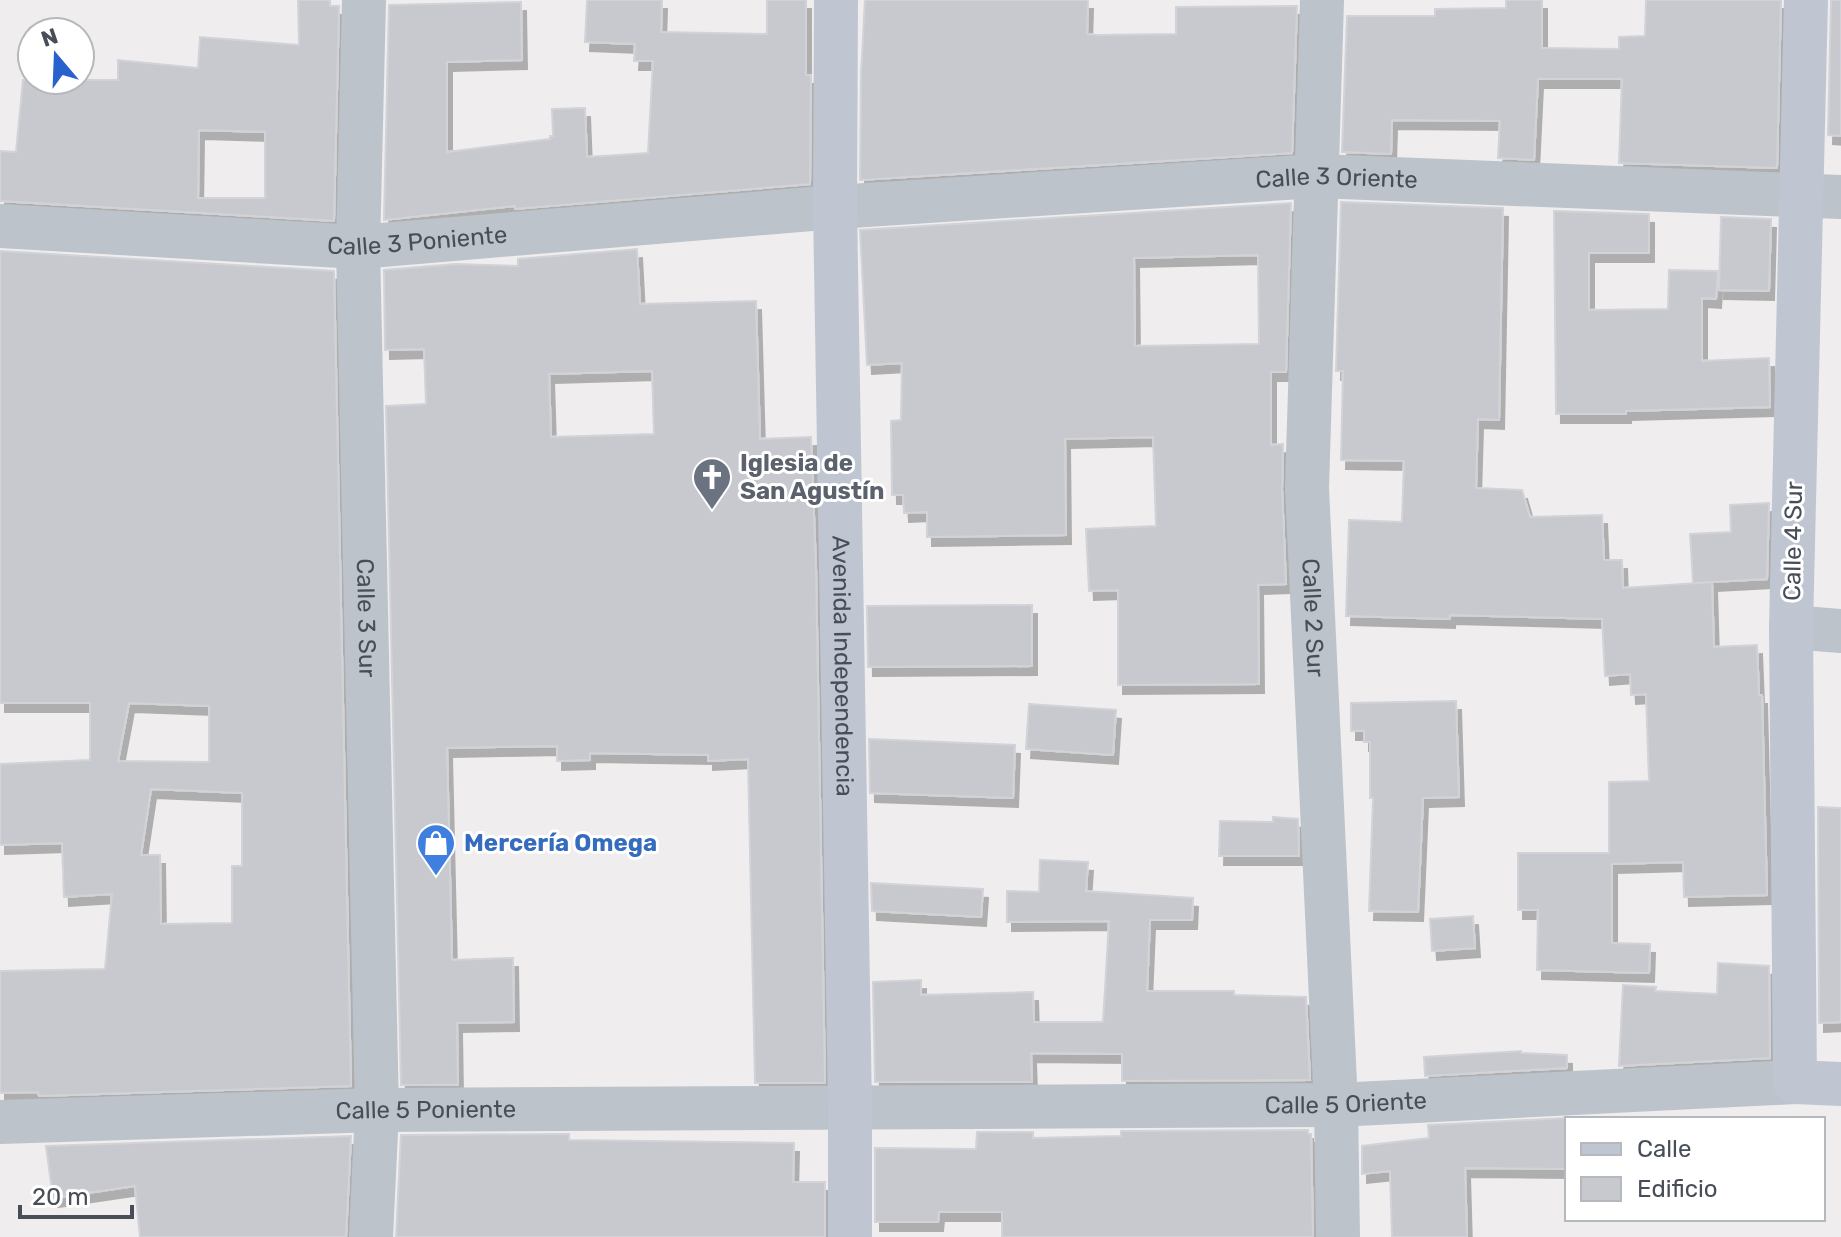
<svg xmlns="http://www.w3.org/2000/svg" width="1841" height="1237" viewBox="0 0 1841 1237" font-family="Rubik,sans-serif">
<defs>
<filter id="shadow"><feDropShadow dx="5" dy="9" stdDeviation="0" flood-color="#0004"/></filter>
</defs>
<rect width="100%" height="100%" fill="#efeded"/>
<g fill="#c7c9cf" stroke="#d1d3d8" stroke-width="2" fill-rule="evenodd" filter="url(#shadow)">
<path d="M 298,0 L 330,0 L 330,6 L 339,6 L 334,221 L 0,201 L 0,151 L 16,152 L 23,80 L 118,80 L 118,60 L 198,68 L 200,37 L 299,45 ZM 199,130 L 265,132 L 265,198 L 198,198 Z"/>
<polygon points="587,0 662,0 661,32 767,34 767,0 806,0 806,75 811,75 810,184 515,209 515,206 384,220 389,5 521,2 522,60 447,62 447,152 550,139 550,136 553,136 552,109 585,108 587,157 648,153 653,61 634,61 635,44 585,42"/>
<polygon points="865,0 1088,0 1087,34 1097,35 1176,34 1176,7 1297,6 1292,153 860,180 861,75"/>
<polygon points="1506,0 1542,0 1542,48 1619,49 1619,37 1645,36 1646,0 1781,0 1777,168 1619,163 1622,79 1538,79 1534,160 1498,158 1500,121 1392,120 1391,154 1342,152 1347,16 1435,16 1435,9 1506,8"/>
<polygon points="1831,0 1841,0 1841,136 1828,135"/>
<polygon points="1341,202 1503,208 1499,420 1478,419 1476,488 1522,490 1530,517 1602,515 1604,560 1622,560 1623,588 1712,582 1714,647 1757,645 1759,695 1762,695 1767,895 1684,897 1683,862 1612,864 1612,943 1650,944 1649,973 1537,970 1538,910 1518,910 1518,853 1609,853 1609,782 1649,781 1646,694 1631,695 1630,674 1605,676 1602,619 1450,615 1450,619 1346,616 1349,520 1402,522 1404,461 1341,460 1343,371 1336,371"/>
<path d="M 1291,203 L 1286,372 L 1271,372 L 1271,445 L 1283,444 L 1282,489 L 1286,584 L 1258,585 L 1259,684 L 1118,685 L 1118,590 L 1089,591 L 1086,529 L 1156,526 L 1153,437 L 1065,439 L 1066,535 L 927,537 L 927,512 L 904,513 L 903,495 L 892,495 L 891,421 L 901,420 L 902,363 L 867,365 L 860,230 ZM 1258,255 L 1259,344 L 1135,346 L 1134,258 Z"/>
<polygon points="1554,211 1649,214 1649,253 1589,253 1589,310 1668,309 1669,270 1718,271 1716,299 1702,298 1702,361 1769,358 1770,407 1626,411 1626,414 1556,414"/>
<polygon points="1721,217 1771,219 1769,291 1719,290"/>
<path d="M 637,249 L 640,304 L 756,301 L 760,439 L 811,437 L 816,568 L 825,1083 L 755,1083 L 748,759 L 708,761 L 708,755 L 590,753 L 590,760 L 557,761 L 557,746 L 447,748 L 452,960 L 513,958 L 514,1022 L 457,1023 L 458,1085 L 401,1085 L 386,406 L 426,404 L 424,349 L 385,350 L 384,270 L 456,264 L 518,266 L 518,259 ZM 652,371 L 654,434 L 551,437 L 549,374 Z"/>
<path d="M 0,251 L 334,271 L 351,1086 L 39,1096 L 38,1092 L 0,1093 L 0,971 L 105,969 L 112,894 L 64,897 L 62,843 L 0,845 L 0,764 L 90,760 L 90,703 L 0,703 ZM 129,703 L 209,706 L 209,762 L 118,761 ZM 151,789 L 242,793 L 242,866 L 232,866 L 232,923 L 161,924 L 160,855 L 141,855 Z"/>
<polygon points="1769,503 1767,579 1693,583 1690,534 1731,532 1730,505"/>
<polygon points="1032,605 1032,666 868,667 867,606"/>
<polygon points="1456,701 1459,797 1423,798 1418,912 1369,911 1373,798 1370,798 1370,742 1364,742 1364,731 1351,731 1351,703"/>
<polygon points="1029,704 1116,710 1113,755 1026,749"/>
<polygon points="869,739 1015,745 1013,798 870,793"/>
<polygon points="1818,807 1841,808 1841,1022 1819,1023"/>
<polygon points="1273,817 1298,819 1299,856 1219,856 1220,821 1273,822"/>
<polygon points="1040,860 1088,862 1086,891 1193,898 1192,920 1150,920 1147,991 1234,991 1234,995 1306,997 1310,1080 1122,1081 1122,1054 1031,1053 1032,1082 875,1082 873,982 921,980 921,995 1033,992 1034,1022 1103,1022 1109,921 1007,922 1007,891 1039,892"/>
<polygon points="871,883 983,889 981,917 872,911"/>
<polygon points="1473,916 1475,948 1432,951 1430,919"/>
<polygon points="1718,963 1769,966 1770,1058 1619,1066 1623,985 1656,987 1655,991 1717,994"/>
<polygon points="1521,1051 1521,1053 1567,1055 1567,1068 1425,1076 1424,1057"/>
<polygon points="1567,1118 1567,1169 1465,1168 1467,1237 1392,1237 1390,1171 1362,1174 1362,1146 1429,1138 1428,1125"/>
<polygon points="1308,1130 1308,1134 1311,1134 1313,1237 1002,1237 1002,1212 939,1212 938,1222 875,1222 875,1148 976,1149 977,1132 1033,1132 1033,1138 1121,1136 1121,1131"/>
<polygon points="569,1134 569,1140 794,1143 793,1182 825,1182 825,1237 396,1237 401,1135"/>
<polygon points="351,1136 346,1237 140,1237 135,1186 53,1198 46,1146"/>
</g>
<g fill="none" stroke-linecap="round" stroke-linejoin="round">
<g stroke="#bcc3cb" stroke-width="44">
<path id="s1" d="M 364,0 L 358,247 L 377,1110 L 371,1237"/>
<path id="s2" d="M 1322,0 L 1307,488 L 1336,1105 L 1338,1237"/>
<path id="s3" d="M 0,226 L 358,247 L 835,207 L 1317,176 L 1841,197"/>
<polyline points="1791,627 1841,631"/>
<path id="s4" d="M 0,1122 L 377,1110 L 1336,1105 L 1795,1082"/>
</g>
<g stroke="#bfc6d2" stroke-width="44">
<path id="s5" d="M 836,0 L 835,207 L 850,1108 L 850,1237"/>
<polyline points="1806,0 1791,627 1795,1082 1841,1084"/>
</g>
</g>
<defs>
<g id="church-pin" transform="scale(2)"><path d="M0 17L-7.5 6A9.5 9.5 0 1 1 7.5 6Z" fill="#6b7280" stroke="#fff"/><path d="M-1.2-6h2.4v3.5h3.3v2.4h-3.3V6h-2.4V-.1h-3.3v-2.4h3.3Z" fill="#fff"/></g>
<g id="shop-pin" transform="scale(2)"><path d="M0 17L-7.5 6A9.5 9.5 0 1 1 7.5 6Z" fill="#3f7fe0" stroke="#fff"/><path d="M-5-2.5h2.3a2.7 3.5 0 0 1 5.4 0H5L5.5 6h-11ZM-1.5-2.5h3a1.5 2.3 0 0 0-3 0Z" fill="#fff"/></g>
</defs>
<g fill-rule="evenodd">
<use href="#church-pin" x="712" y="477"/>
<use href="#shop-pin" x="436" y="843"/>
</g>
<g text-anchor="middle" stroke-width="6" stroke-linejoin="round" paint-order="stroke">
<g font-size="24" fill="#474e58" stroke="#fff">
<text dy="8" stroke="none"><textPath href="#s3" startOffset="1340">Calle 3 Oriente</textPath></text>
<text dy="8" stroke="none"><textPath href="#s3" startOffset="418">Calle 3 Poniente</textPath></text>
<text transform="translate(1793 541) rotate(-89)" y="8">Calle 4 Sur</text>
<text dy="8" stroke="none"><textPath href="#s1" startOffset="618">Calle 3 Sur</textPath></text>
<text dy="8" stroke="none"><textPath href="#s2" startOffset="618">Calle 2 Sur</textPath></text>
<text dy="8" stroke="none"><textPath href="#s5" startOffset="666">Avenida Independencia</textPath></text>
<text dy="8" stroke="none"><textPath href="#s4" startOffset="1346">Calle 5 Oriente</textPath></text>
<text dy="8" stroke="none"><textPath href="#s4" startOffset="426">Calle 5 Poniente</textPath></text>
</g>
<g font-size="24" font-weight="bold" fill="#5b616d" stroke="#fff" text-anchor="start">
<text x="740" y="471">Iglesia de<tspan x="740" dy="28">San Agustín</tspan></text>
</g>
<g font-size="24" font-weight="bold" fill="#366cbe" stroke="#fff" text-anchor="start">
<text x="464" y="851">Mercería Omega</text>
</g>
</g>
<rect x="1565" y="1117" width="260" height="104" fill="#ffffff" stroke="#b5b8bc" stroke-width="2"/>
<rect x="1581" y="1143" width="40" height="12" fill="#bfc6d2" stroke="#b5b8bc" stroke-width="2"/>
<text x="1637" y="1157" font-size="24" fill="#474e58">Calle</text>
<rect x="1581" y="1177" width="40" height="24" fill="#c7c9cf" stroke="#b5b8bc" stroke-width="2"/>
<text x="1637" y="1197" font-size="24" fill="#474e58">Edificio</text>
<g transform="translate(56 56) rotate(341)"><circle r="38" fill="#ffffff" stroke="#b5b8bc" stroke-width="2"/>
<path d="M0-6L14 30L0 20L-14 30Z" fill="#2961cd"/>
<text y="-12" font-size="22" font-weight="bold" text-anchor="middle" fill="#474e58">N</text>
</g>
<path d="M20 1205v12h112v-12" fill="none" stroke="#474e58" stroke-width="4"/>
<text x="32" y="1205" font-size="24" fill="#474e58" stroke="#ffffff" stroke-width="6" paint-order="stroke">20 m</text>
</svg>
